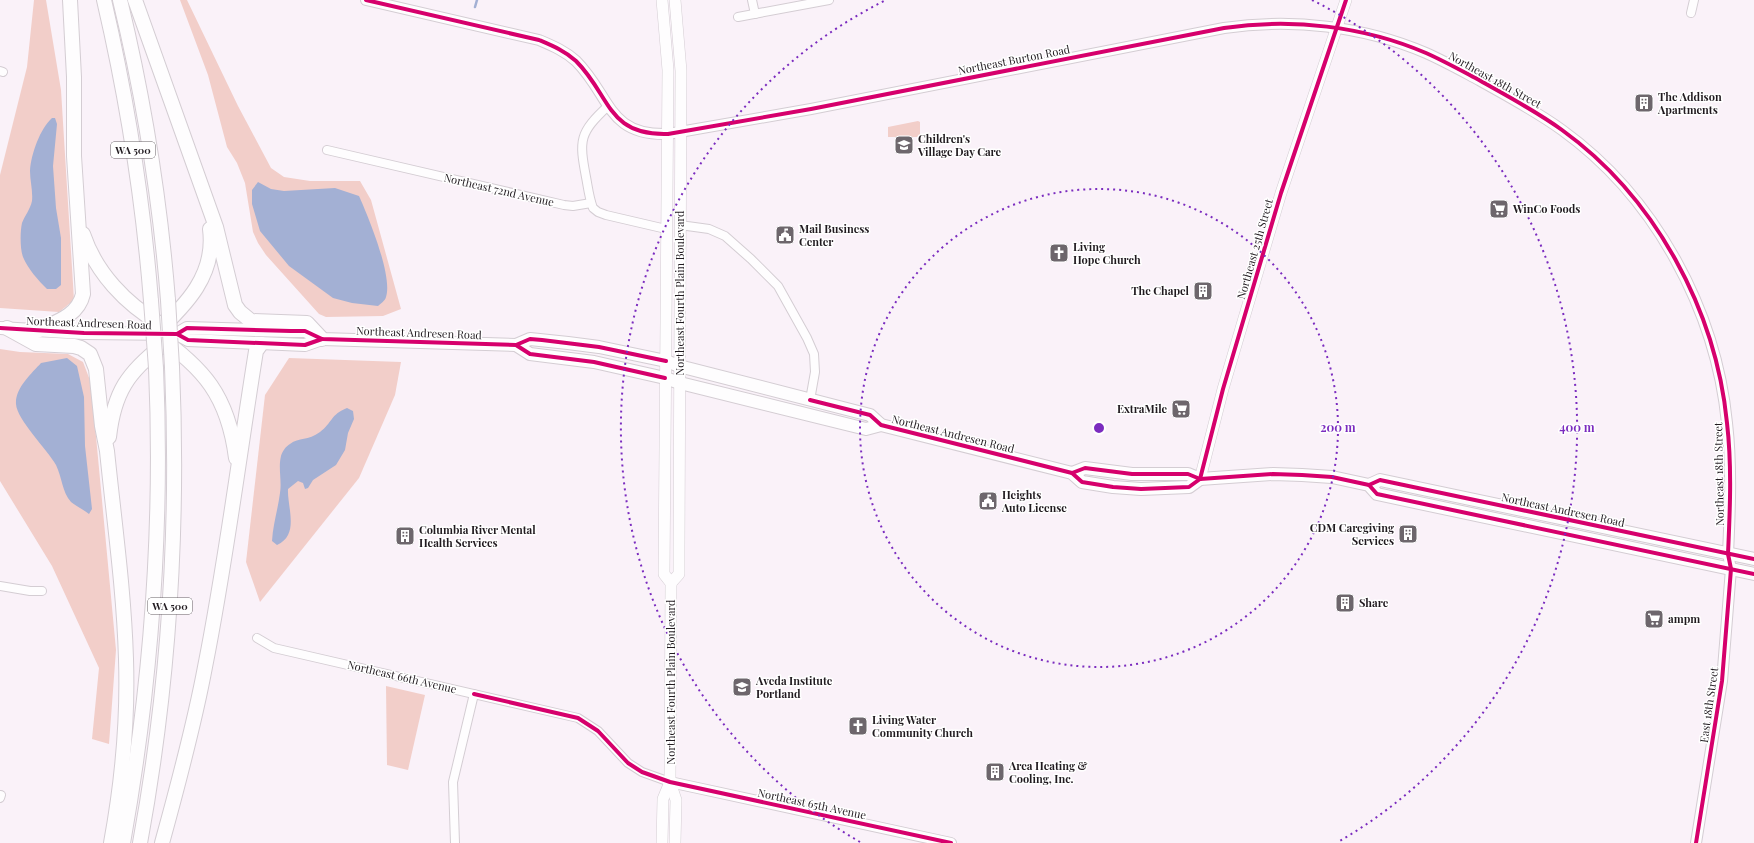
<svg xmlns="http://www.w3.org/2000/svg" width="1754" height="843" viewBox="0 0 1754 843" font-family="'Playfair Display',serif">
<rect width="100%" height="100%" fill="#faf2f9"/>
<g fill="#f2cec9">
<polygon points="34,0 46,0 61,90 74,300 59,312 0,308 0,175 27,67"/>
<polygon points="180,0 187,0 238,106 271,168 284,177 310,181 360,181 371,200 401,309 383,316 326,317 319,314 266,255 258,243 253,232 245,183 237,163 227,147 208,75"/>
<polygon points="918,121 920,122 920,137 888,137 888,127"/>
<polygon points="0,349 20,352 68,354 83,362 91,383 116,650 109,744 92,739 99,668 52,566 0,481"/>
<polygon points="289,358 401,362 395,395 359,478 260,602 246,562 265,395"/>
<polygon points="386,686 425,695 408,770 387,765"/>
</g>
<g fill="#a3b0d4">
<path d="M 52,118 L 55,118 L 57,124 L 53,166 L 56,208 L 61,238 L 61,285 L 56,289 L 47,289 C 38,280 28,269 23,257 C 20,249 20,232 22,223 C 25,215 30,210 32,201 C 33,191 30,181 30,171 C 31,154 40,129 52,118 Z"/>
<path d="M 258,182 L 271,189 L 284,191 L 335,188 L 359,196 C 368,216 393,276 386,297 C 385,301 381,303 378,306 L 352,303 L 333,298 L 289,266 L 260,231 L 252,204 L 252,190 Z"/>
<path d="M 67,358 L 77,366 L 84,397 L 85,446 L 92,509 L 89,514 C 84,510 76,506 71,502 C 62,492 62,477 56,465 C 47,449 17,420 16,404 C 15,388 32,373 41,363 Z"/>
<path d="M 347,408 L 353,411 L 354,419 L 348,433 L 345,450 L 336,465 L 313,480 L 308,488 L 305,489 L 303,483 L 298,481 L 288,489 C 287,507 300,535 277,545 L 272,541 C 273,524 278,509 280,493 C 282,481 278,468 281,456 C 282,452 286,446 290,444 C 299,437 308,441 320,432 C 332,423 331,414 347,408 Z"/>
</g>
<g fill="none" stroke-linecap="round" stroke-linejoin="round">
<polyline stroke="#a3b0d4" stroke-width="2.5" points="475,7 477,0"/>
<g stroke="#d4cdd3" stroke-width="10">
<g id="minor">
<polyline points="752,0 755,14"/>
<polyline points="1691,13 1694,0"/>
<polyline points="738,17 829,0"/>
<polyline points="0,71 3,72"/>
<path d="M 608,106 C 579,133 579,140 586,177 C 588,187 589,198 593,208 L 598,212 L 606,215 L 666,229"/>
<polyline points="327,150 564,205 573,206 591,203"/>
<polyline points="680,225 709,229 725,236 751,259 778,286 807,338 814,354 815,372 810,400"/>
<polyline points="0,586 30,591 42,591"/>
<polyline points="257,638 274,648 578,718 598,731 628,763 642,772 670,782"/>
<polyline points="0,798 1,795"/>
<polyline points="455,843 453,782 474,694"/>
</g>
</g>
<g stroke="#d4cdd3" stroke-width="12">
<g id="tertiary">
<path d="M 366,0 L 539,40 C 553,46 565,51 576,61 C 611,96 607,136 668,134 L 811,109 L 1224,28 C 1292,18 1363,26 1426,53 C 1444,61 1462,71 1479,80 C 1507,96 1536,111 1562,130 C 1655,197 1716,310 1727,423 C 1732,466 1730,510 1728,554 L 1731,569 L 1722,681 L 1696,843"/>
<polyline points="670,782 951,843"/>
</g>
</g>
<g stroke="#d4cdd3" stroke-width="12">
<g id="secondary">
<polyline points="662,0 668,70 664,574 671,583 670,782 676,800 675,843"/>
<polyline points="1200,479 1223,389 1281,193 1346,0"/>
<polyline points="671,583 679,574 679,549 681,71 675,0"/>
<polyline points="662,843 663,799 670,782"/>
</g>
</g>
<g stroke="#d4cdd3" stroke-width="14">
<g id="primary">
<polyline points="0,328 84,333 177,334 187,328 291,331 305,331 322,339 516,345 530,339 568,343 599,347 666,361 679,366 870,415 881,425 1072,473 1082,482 1113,487 1141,489 1189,487 1200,479"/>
<polyline points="177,334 188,340 305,345 322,339"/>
<polyline points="516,345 530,354 594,362 665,378 680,383 866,429 881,425"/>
<polyline points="1072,473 1085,468 1132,474 1188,474 1200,479 1273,474 1302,475 1332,477 1369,485 1377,494 1754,574"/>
<polyline points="1369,485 1380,480 1754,559"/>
</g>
</g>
<g stroke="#d4cdd3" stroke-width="16">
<g id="motorway">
<path d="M 104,0 C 127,99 143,199 151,301"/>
<path d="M 120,0 C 144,99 160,199 168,300"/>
<polyline points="135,0 216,227 235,305 240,312 251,321 307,323 322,339"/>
<path d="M 210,229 C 216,275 186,305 155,334 C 204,368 228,396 236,458"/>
<path d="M 83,234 C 96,273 126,304 160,324"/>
<path d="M 7,328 L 36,344 L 74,346 L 81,348 L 90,354 L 96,369 L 102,426 L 107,451 C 114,520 124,590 126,659 C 128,720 122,783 111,843"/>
<path d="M 37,331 C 56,322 78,316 83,294 L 74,156 L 74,77 L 70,0"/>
<path d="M 109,437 C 114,392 128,372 163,345"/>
<path d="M 123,843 C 151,686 163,528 156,368"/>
<path d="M 140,843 C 169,686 179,527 172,367"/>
<path d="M 162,843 C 178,785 194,726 205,667 C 226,562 239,456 256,351 L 261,344"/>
</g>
</g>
<use href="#minor" stroke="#fefdfe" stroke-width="8"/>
<use href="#tertiary" stroke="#fefdfe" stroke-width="10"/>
<use href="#secondary" stroke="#fefdfe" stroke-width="11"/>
<use href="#primary" stroke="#fefdfe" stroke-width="12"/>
<use href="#motorway" stroke="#fefdfe" stroke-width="14"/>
<g stroke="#d4cdd3" stroke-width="16" stroke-linecap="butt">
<g id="motorway-bridge">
<polyline points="168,300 172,367"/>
<polyline points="151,301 156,368"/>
</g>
</g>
<use href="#motorway-bridge" stroke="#fefdfe" stroke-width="14"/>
<g stroke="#fff" stroke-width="6">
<g id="cycleway">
<path d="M 366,0 L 539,40 C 553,46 565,51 576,61 C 611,96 607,136 668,134 L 811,109 L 1224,28 C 1292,18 1363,26 1426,53 C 1444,61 1462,71 1479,80 C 1507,96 1536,111 1562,130 C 1655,197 1716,310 1727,423 C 1732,466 1730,510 1728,554 L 1731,569 L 1722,681 L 1696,843"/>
<polyline points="0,328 84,333 177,334 187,328 291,331 305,331 322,339 516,345 530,339 542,340 599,347 666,361"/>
<polyline points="177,334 188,340 305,345 322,339"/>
<polyline points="516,345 530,354 594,362 665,378"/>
<polyline points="810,400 870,415 881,425 1072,473 1082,482 1113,487 1141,489 1189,487 1200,479"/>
<polyline points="1072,473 1085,468 1132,474 1188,474 1200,479 1273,474 1302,475 1332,477 1369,485 1377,494 1754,574"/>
<polyline points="1200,479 1223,389 1281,193 1346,0"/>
<polyline points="1369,485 1380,480 1754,559"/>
<polyline points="474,694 578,718 598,731 628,763 642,772 670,782 951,843"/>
</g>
</g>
<use href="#cycleway" stroke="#d6006c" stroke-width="4"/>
</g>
<g fill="none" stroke="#7b2cbf" stroke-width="2" stroke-dasharray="2 4">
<circle cx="1099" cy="428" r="239"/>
<path d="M860 842A478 478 0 0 1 886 0M1312 0A478 478 0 0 1 1338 842"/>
</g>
<defs>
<g id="building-square" transform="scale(1)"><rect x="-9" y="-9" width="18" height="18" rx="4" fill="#6d666c" stroke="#fff"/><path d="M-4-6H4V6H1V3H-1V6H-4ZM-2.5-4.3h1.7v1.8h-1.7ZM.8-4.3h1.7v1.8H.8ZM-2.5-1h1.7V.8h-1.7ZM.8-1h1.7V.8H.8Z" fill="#fff"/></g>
<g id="school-square" transform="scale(1)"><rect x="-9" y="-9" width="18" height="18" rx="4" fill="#6d666c" stroke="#fff"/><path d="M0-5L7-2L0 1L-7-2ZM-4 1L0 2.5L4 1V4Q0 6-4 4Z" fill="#fff"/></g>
<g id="supermarket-square" transform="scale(1)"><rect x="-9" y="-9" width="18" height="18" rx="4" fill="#6d666c" stroke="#fff"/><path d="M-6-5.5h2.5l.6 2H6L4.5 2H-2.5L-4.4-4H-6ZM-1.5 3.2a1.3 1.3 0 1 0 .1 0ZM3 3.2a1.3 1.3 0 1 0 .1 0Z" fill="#fff"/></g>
<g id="civic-square" transform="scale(1)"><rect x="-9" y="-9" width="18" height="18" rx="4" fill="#6d666c" stroke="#fff"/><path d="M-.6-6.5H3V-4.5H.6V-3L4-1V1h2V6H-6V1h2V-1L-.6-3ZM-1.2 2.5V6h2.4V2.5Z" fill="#fff"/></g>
<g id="church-square" transform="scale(1)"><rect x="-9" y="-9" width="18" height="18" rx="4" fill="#6d666c" stroke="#fff"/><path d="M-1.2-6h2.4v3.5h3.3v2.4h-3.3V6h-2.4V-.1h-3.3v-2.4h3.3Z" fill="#fff"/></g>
</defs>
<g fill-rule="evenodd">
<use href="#building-square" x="1644" y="103"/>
<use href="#school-square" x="904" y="145"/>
<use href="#supermarket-square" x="1499" y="209"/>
<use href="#civic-square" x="785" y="235"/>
<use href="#church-square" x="1059" y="253"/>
<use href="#building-square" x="1203" y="291"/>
<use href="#supermarket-square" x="1181" y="409"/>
<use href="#civic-square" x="988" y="501"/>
<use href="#building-square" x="1408" y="534"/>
<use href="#building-square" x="405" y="536"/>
<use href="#building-square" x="1345" y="603"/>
<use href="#supermarket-square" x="1654" y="619"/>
<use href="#school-square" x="742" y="687"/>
<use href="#church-square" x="858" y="726"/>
<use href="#building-square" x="995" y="772"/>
</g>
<g text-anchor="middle" stroke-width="3" stroke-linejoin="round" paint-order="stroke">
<g fill="#fff" stroke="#645f63" stroke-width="1">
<rect x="111" y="142" width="44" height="16" rx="3"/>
<rect x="148" y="598" width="44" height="16" rx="3"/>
</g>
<g font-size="10" font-weight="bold" fill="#211b20">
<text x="133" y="154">WA 500</text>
<text x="170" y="610">WA 500</text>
</g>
<g font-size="11" fill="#211b20" stroke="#fff">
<text transform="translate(1014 60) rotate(-11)" y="4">Northeast Burton Road</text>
<text transform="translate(1495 80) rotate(29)" y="4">Northeast 18th Street</text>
<text transform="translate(499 190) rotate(13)" y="4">Northeast 72nd Avenue</text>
<text transform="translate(1255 249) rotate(-74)" y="4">Northeast 25th Street</text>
<text transform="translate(680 293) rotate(-90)" y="4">Northeast Fourth Plain Boulevard</text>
<text transform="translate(89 323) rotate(2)" y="4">Northeast Andresen Road</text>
<text transform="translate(419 333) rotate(2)" y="4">Northeast Andresen Road</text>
<text transform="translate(953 434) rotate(14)" y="4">Northeast Andresen Road</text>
<text transform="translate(1719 474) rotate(-91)" y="4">Northeast 18th Street</text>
<text transform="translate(1563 510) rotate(12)" y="4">Northeast Andresen Road</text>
<text transform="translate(402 677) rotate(13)" y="4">Northeast 66th Avenue</text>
<text transform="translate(671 682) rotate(-90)" y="4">Northeast Fourth Plain Boulevard</text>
<text transform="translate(1709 705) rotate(-82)" y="4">East 18th Street</text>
<text transform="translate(812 804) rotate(12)" y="4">Northeast 65th Avenue</text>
</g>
<g font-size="11" font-weight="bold" fill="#211b20" stroke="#fff" text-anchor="start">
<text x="1658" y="101">The Addison<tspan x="1658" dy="13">Apartments</tspan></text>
<text x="918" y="143">Children's<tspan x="918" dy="13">Village Day Care</tspan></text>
<text x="1513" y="213">WinCo Foods</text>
<text x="799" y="233">Mail Business<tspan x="799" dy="13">Center</tspan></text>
<text x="1073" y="251">Living<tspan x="1073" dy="13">Hope Church</tspan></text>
<text x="1189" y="295" text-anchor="end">The Chapel</text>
<text x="1167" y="413" text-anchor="end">ExtraMile</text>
<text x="1002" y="499">Heights<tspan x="1002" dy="13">Auto License</tspan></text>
<text x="1394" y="532" text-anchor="end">CDM Caregiving<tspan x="1394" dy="13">Services</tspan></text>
<text x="419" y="534">Columbia River Mental<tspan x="419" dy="13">Health Services</tspan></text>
<text x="1359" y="607">Share</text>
<text x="1668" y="623">ampm</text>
<text x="756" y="685">Aveda Institute<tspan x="756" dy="13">Portland</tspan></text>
<text x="872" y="724">Living Water<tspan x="872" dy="13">Community Church</tspan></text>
<text x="1009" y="770">Area Heating &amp;<tspan x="1009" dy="13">Cooling, Inc.</tspan></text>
</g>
</g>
<circle cx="1099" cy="428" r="6" fill="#7b2cbf" stroke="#fff" stroke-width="2"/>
<g font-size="12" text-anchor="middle" font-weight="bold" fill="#7b2cbf" stroke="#fff" stroke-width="3" stroke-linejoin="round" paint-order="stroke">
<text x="1338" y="432">200 m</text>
<text x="1577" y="432">400 m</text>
</g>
</svg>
